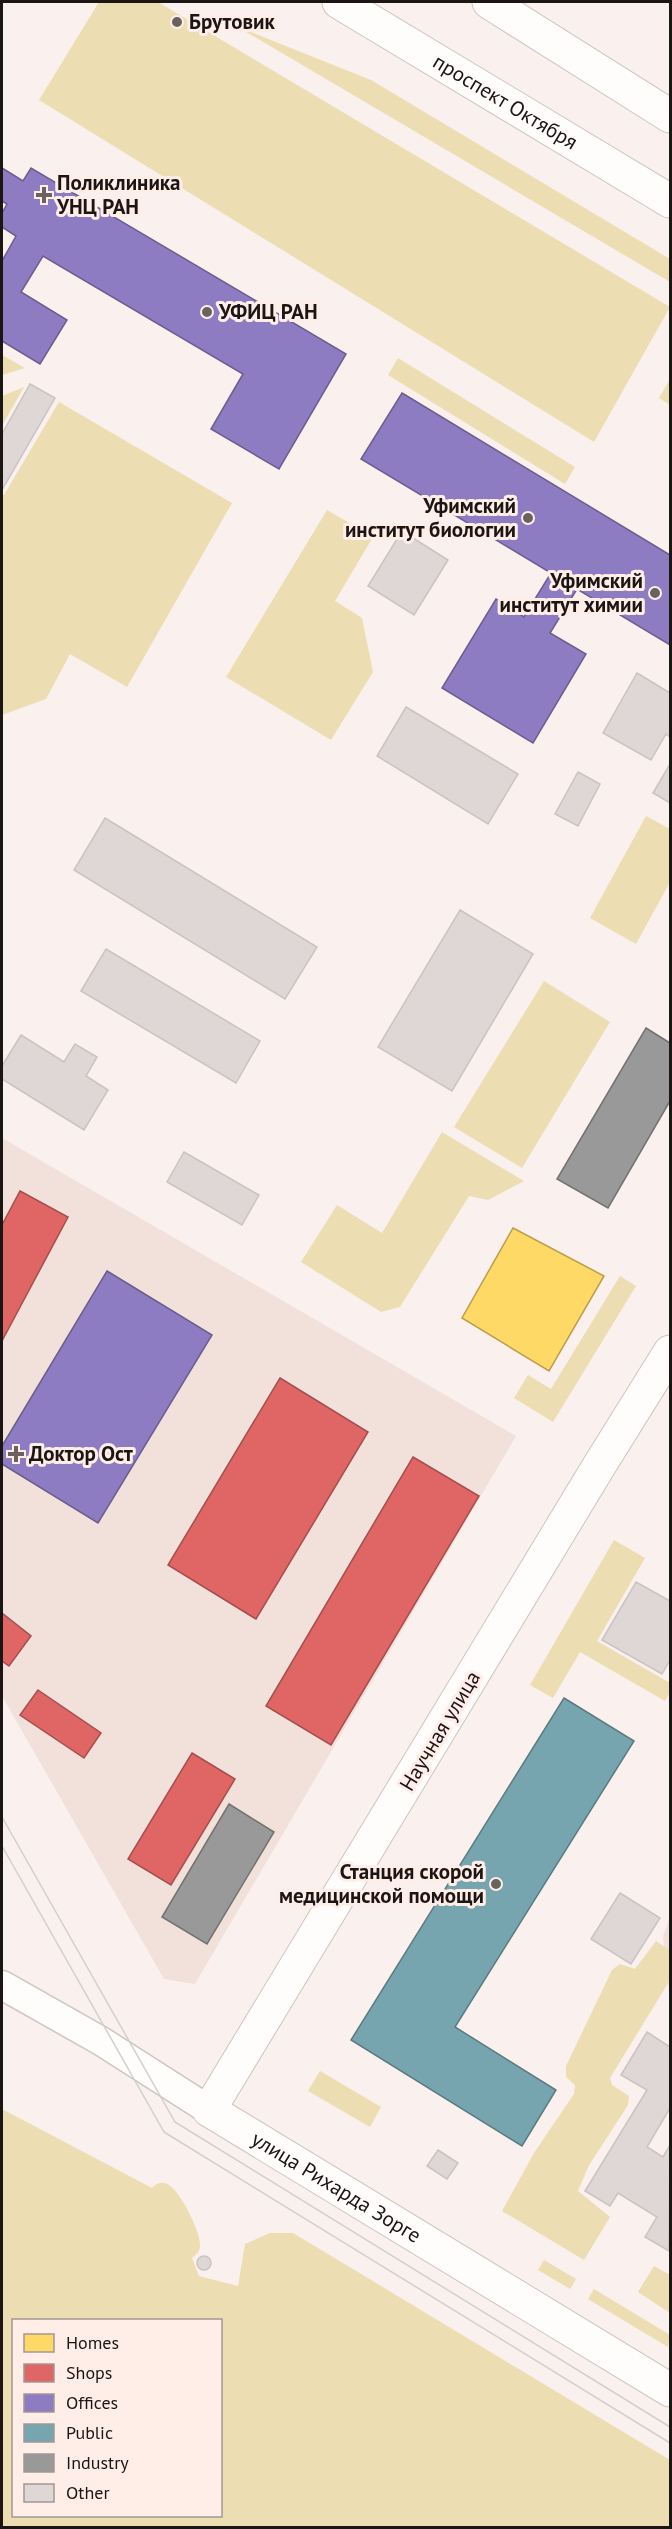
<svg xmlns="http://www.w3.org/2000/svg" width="672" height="2529" viewBox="0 0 672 2529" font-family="'PT Sans',sans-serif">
<rect width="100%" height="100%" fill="#faf0ed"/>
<g fill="#f2e0db">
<polygon points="2,1138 516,1436 195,1984 164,1979 2,1696"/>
<polygon points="670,1917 670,2000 663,1936"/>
</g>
<g fill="#edddb3" fill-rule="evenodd">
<polygon points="99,2 158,2 670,307 594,442 39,100"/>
<polygon points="236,26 371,80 670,259 670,282"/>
<polygon points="2,355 25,368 2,375"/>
<polygon points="398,358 575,467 565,484 388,375"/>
<polygon points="670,379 670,405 659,398"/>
<polygon points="24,387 2,426 2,396"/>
<polygon points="59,402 232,503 127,687 70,654 46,699 2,715 2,494 4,495"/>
<polygon points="327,510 373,537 335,601 362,618 373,672 331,740 226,677"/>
<polygon points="646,816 670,829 670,882 636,944 590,918"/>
<polygon points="544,981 610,1022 522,1168 454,1127"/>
<polygon points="442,1132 524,1181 488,1200 469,1196 400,1307 381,1312 301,1262 337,1205 382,1233"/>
<polygon points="620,1276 636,1286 553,1422 514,1398 528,1375 551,1389"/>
<polygon points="614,1540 645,1558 597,1641 670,1683 670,1692 665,1701 580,1652 553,1698 530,1685"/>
<polygon points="656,1941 670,1950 670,1980 610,2078 612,2085 629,2096 628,2105 588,2167 578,2191 610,2217 584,2260 502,2211 534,2153 574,2094 575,2085 566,2077 566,2066 612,1970 620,1964 635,1969"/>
<polygon points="320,2071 381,2107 370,2127 308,2091"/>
<path d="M 2,2109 L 152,2188 C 155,2185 159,2182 164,2183 C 178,2184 202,2234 200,2247 C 199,2252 196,2255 192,2258 L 199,2276 L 238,2286 L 245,2244 L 270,2233 L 293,2233 L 670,2460 L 670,2527 L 2,2527 ZM 14,2320 L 220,2320 L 220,2516 L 14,2516 Z"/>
<polygon points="544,2260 576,2279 570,2289 538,2270"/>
<polygon points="654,2266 670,2275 670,2313 638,2292"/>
<polygon points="594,2289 670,2335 668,2347 588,2299"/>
</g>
<polygon fill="#ffd966" stroke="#bb9e4d" stroke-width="1.5" points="513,1228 604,1276 549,1371 462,1318"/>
<g fill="#e06666" stroke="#a54e4d" stroke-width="1.5">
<polygon points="20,1191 68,1217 2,1341 2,1225"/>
<polygon points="280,1378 368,1432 256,1619 168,1565"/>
<polygon points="413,1457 479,1496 331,1745 266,1706"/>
<polygon points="2,1613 31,1636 9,1666 2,1661"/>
<polygon points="38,1690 101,1733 84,1758 20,1715"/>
<polygon points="192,1753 235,1779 171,1885 128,1859"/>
</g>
<g fill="#8e7cc3" stroke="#6c5d8e" stroke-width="1.5">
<polygon points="2,168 23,181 31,168 346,354 279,469 211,429 243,374 43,256 21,292 67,320 40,364 2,341 2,261 16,236 2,227 2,213 7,204 2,201"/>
<polygon points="402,393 670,555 670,645 577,589 550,633 586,654 533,743 442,688 496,599 524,617 551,573 361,459"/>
<polygon points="107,1271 212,1335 98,1523 2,1464 2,1446"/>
</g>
<polygon fill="#76a5af" stroke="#5b7a80" stroke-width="1.5" points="564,1698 634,1741 455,2027 556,2090 522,2146 351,2040"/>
<g fill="#999" stroke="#737171" stroke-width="1.5">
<polygon points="646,1028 670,1043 670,1101 608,1208 557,1179"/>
<polygon points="229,1804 274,1832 207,1944 162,1917"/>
</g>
<g fill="#dfd7d6" stroke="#cbc3c2" stroke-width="1.5">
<polygon points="30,384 55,398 2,490 2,434"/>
<polygon points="402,531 448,560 414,615 368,586"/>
<polygon points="637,673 670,693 670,737 666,734 651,760 603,733"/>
<polygon points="406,707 518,774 488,824 377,756"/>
<polygon points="670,764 670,803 653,793"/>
<polygon points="578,772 600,784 578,826 555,814"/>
<polygon points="105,818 317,947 285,999 74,870"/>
<polygon points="460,910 533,954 452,1091 378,1047"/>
<polygon points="106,949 260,1041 236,1083 81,991"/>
<polygon points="21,1035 64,1062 75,1044 97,1057 86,1076 108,1090 84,1130 2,1079 2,1066"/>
<polygon points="184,1152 259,1195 242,1225 167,1182"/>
<polygon points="636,1582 670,1601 670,1660 662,1674 602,1640"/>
<polygon points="620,1893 660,1918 631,1964 591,1939"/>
<polygon points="647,2032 670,2047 670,2108 647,2147 663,2157 670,2145 669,2251 645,2237 657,2217 618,2193 610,2206 585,2191 647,2090 621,2075"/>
<polygon points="438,2150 458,2163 447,2179 427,2166"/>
<circle cx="204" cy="2263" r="7"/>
</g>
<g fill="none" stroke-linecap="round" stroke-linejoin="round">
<g stroke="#ccc5c2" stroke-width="31">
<polyline id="minor" points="2,1985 101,2041 209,2110"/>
</g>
<g stroke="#ccc5c2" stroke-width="35">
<g id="tertiary">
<path id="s1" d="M 670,1352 L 599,1466 L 209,2110 L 670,2390"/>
</g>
</g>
<g stroke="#ccc5c2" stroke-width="35">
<g id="primary">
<path id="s2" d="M 339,2 L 670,201"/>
<polyline points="489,2 670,116"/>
</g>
</g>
<use href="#minor" stroke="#fefdfc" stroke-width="28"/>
<use href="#tertiary" stroke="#fefdfc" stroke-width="33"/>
<use href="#primary" stroke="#fefdfc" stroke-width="33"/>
<g stroke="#d2cfce" stroke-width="1.5">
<polyline points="2,1817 175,2122 670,2427"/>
<polyline points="2,1846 164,2132 670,2443"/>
</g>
</g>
<g fill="#69625f" stroke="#ffede8" stroke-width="2">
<circle cx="177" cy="22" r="6"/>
<path d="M41 186h6v6h6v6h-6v6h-6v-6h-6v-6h6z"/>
<circle cx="207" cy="312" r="6"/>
<circle cx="528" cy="518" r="6"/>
<circle cx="655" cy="593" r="6"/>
<path d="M13 1445h6v6h6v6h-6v6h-6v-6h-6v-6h6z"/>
<circle cx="496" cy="1884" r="6"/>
</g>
<g text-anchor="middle" stroke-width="6" stroke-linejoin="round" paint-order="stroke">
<g font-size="21" font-weight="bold" fill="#1b1513" stroke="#ffede8" text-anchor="start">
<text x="189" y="29">Брутовик</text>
<text x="57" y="190">Поликлиника<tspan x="57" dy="24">УНЦ РАН</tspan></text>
<text x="219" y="319">УФИЦ РАН</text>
<text x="516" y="513" text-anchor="end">Уфимский<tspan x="516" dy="24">институт биологии</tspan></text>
<text x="643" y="588" text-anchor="end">Уфимский<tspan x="643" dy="24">институт химии</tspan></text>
<text x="29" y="1461">Доктор Ост</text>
<text x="484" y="1879" text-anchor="end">Станция скорой<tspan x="484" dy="24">медицинской помощи</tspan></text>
</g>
<g font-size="21" fill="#1b1513" stroke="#ffede8">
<text dy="7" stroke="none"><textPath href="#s2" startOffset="194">проспект Октября</textPath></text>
<text transform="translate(440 1731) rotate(-59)" y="7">Научная улица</text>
<text dy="7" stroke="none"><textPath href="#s1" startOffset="1036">улица Рихарда Зорге</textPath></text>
</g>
</g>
<rect width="672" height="2529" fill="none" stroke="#1b1513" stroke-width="6"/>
<rect x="12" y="2319" width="210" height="198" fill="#ffede8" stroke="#a49793" stroke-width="1.5"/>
<rect x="24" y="2334" width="30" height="18" fill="#ffd966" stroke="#a49793" stroke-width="1.5"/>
<text x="66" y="2349" font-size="18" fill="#1b1513">Homes</text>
<rect x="24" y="2364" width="30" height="18" fill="#e06666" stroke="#a49793" stroke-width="1.5"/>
<text x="66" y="2379" font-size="18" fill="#1b1513">Shops</text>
<rect x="24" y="2394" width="30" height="18" fill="#8e7cc3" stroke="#a49793" stroke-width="1.5"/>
<text x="66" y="2409" font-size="18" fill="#1b1513">Offices</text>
<rect x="24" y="2424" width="30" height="18" fill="#76a5af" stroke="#a49793" stroke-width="1.5"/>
<text x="66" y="2439" font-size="18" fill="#1b1513">Public</text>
<rect x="24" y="2454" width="30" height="18" fill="#999999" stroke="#a49793" stroke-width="1.5"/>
<text x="66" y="2469" font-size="18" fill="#1b1513">Industry</text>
<rect x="24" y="2484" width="30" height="18" fill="#dfd7d6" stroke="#a49793" stroke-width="1.5"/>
<text x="66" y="2499" font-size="18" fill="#1b1513">Other</text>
</svg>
